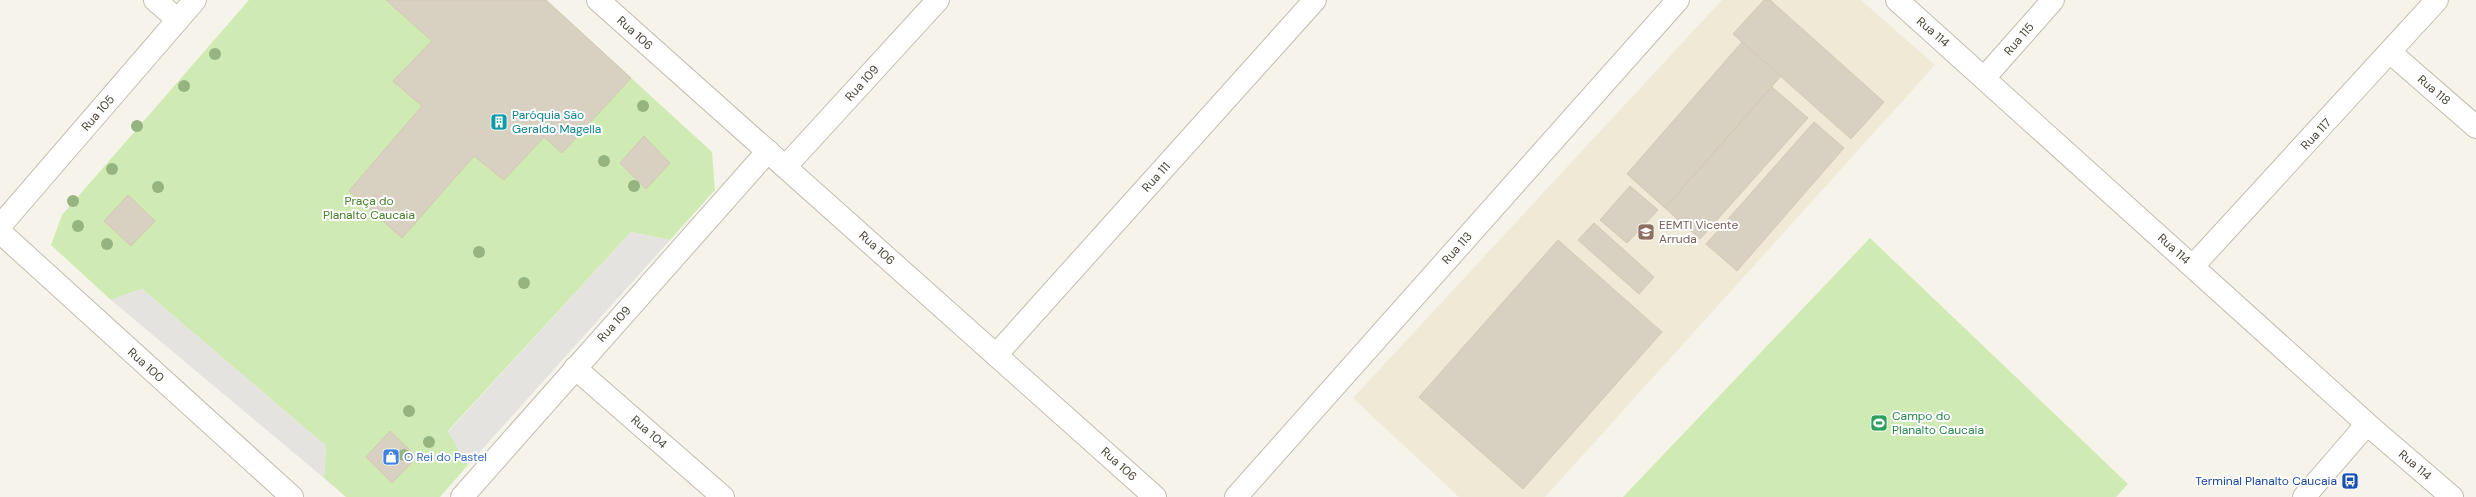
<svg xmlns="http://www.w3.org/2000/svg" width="2476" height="497" viewBox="0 0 2476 497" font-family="'DM Sans',sans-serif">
<rect width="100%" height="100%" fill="#f6f3eb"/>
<polygon fill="#efe9d5" points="1722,0 1861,0 1935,65 1545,497 1459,497 1353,398"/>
<g fill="#cfebb3">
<polygon points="249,0 546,0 712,152 715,190 670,240 631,232 448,431 468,465 440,497 346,497 324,478 326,446 142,289 111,300 51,245 62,215"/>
<polygon points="1870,238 2128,484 2116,497 1623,497"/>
</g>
<g fill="#e5e3df">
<polygon points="631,232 670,240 468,465 448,432"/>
<polygon points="142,289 326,446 324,478 111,300"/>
</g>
<g fill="#d8d0c0" stroke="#d3c8b3">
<polygon points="386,0 546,0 631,78 562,153 544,137 504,180 474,156 402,238 349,191 422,106 393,81 432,41"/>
<polygon points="1764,0 1770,0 1884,102 1851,139 1733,34"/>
<polygon points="1742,42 1781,76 1665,208 1627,174"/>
<polygon points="1772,87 1808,118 1700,239 1665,208"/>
<polygon points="1814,122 1844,148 1737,271 1706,244"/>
<polygon points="644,136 670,163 646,189 620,163"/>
<polygon points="1630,186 1658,210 1627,243 1600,220"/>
<polygon points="128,195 155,221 131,246 104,221"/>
<polygon points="1594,223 1654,277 1639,294 1578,240"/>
<polygon points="1558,240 1662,332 1523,489 1419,397"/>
<polygon points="390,431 417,457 392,483 366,457"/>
</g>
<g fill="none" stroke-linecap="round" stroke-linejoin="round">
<g stroke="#c2bcad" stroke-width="24">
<g id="minor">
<polyline points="155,0 178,20"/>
<polyline points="598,0 1155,497"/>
<polyline points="1897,0 2367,424 2452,497"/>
<polyline points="2391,53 2476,127"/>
<polyline points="1985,77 2053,0"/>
<polyline points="786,166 938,0"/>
<polyline points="0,226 195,0"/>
<polyline points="0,232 292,497"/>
<polyline points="2193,266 2437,0"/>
<polyline points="996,355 1315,0"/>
<polyline points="575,368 723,497"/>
<polyline points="462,497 768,151"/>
<polyline points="1236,497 1678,0"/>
<polyline points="2304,497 2367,424"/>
</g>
</g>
<use href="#minor" stroke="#fff" stroke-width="22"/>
</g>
<g fill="#95b480">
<circle cx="215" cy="54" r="6"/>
<circle cx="184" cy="86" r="6"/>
<circle cx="643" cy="106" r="6"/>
<circle cx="137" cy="126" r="6"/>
<circle cx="604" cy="161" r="6"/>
<circle cx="112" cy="169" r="6"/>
<circle cx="634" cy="186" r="6"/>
<circle cx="158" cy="187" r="6"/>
<circle cx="73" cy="201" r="6"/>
<circle cx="78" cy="226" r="6"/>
<circle cx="107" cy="244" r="6"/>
<circle cx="479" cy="252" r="6"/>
<circle cx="524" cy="283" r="6"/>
<circle cx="409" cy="411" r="6"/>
<circle cx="429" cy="442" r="6"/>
<circle cx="404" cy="455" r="6"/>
</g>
<defs>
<g id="building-square" transform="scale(0.9)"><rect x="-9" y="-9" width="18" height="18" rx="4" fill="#0f9aa8" stroke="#fff"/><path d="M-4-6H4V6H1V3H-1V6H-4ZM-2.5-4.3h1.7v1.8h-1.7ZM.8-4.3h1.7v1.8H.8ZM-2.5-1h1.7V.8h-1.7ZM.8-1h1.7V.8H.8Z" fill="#fff"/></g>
<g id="school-square" transform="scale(0.9)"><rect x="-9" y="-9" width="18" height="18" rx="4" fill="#8d6e63" stroke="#fff"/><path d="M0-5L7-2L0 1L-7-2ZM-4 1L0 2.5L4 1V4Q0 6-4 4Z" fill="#fff"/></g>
<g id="stadium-square" transform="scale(0.9)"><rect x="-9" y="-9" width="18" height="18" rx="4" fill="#2e9e5b" stroke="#fff"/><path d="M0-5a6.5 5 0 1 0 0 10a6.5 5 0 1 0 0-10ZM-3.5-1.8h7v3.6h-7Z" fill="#fff"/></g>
<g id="shop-square" transform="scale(0.9)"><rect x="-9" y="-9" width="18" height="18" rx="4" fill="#3f7fe0" stroke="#fff"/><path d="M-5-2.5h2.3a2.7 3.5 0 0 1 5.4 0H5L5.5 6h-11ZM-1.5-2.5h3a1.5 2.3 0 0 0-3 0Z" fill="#fff"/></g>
<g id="bus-square" transform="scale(0.9)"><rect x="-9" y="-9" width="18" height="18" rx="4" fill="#1a4fb4" stroke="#fff"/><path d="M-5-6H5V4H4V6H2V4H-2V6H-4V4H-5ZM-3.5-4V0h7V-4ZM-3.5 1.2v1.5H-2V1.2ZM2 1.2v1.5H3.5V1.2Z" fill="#fff"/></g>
</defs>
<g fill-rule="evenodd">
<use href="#building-square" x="499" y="122"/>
<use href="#school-square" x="1646" y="232"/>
<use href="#stadium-square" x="1879" y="423"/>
<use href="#shop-square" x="391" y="457"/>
<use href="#bus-square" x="2350" y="481"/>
</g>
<g text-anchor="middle" stroke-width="4" stroke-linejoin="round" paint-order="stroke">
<g font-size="12" fill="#4b4438" stroke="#fff">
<text transform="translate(1933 32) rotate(41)" y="4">Rua 114</text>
<text transform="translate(635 33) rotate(42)" y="4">Rua 106</text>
<text transform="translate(2019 39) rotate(-49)" y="4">Rua 115</text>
<text transform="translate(862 83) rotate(-48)" y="4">Rua 109</text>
<text transform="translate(2434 90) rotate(41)" y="4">Rua 118</text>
<text transform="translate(98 113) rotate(-49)" y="4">Rua 105</text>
<text transform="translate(2316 134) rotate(-47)" y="4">Rua 117</text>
<text transform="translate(1156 177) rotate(-48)" y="4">Rua 111</text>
<text transform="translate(877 248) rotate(42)" y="4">Rua 106</text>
<text transform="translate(1457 248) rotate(-48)" y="4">Rua 113</text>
<text transform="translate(2174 249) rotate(42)" y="4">Rua 114</text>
<text transform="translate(614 324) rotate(-48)" y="4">Rua 109</text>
<text transform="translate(146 365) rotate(42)" y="4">Rua 100</text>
<text transform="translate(649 432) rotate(41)" y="4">Rua 104</text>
<text transform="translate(1119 464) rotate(42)" y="4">Rua 106</text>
<text transform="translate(2415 465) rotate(41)" y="4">Rua 114</text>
</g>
<g font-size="12" fill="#0d838f" stroke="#fff" text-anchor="start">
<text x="512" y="119">Paróquia São<tspan x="512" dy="14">Geraldo Magella</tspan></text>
</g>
<g font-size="12" fill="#458028" stroke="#fff">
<text x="369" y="205">Praça do<tspan x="369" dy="14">Planalto Caucaia</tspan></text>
</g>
<g font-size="12" fill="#785e54" stroke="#fff" text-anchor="start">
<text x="1659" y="229">EEMTI Vicente<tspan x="1659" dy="14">Arruda</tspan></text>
</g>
<g font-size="12" fill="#27864d" stroke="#fff" text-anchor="start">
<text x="1892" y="420">Campo do<tspan x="1892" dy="14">Planalto Caucaia</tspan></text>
</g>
<g font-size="12" fill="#366cbe" stroke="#fff" text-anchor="start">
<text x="404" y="461">O Rei do Pastel</text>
</g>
<g font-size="12" fill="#164399" stroke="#fff" text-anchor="end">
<text x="2337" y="485">Terminal Planalto Caucaia</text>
</g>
</g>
</svg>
